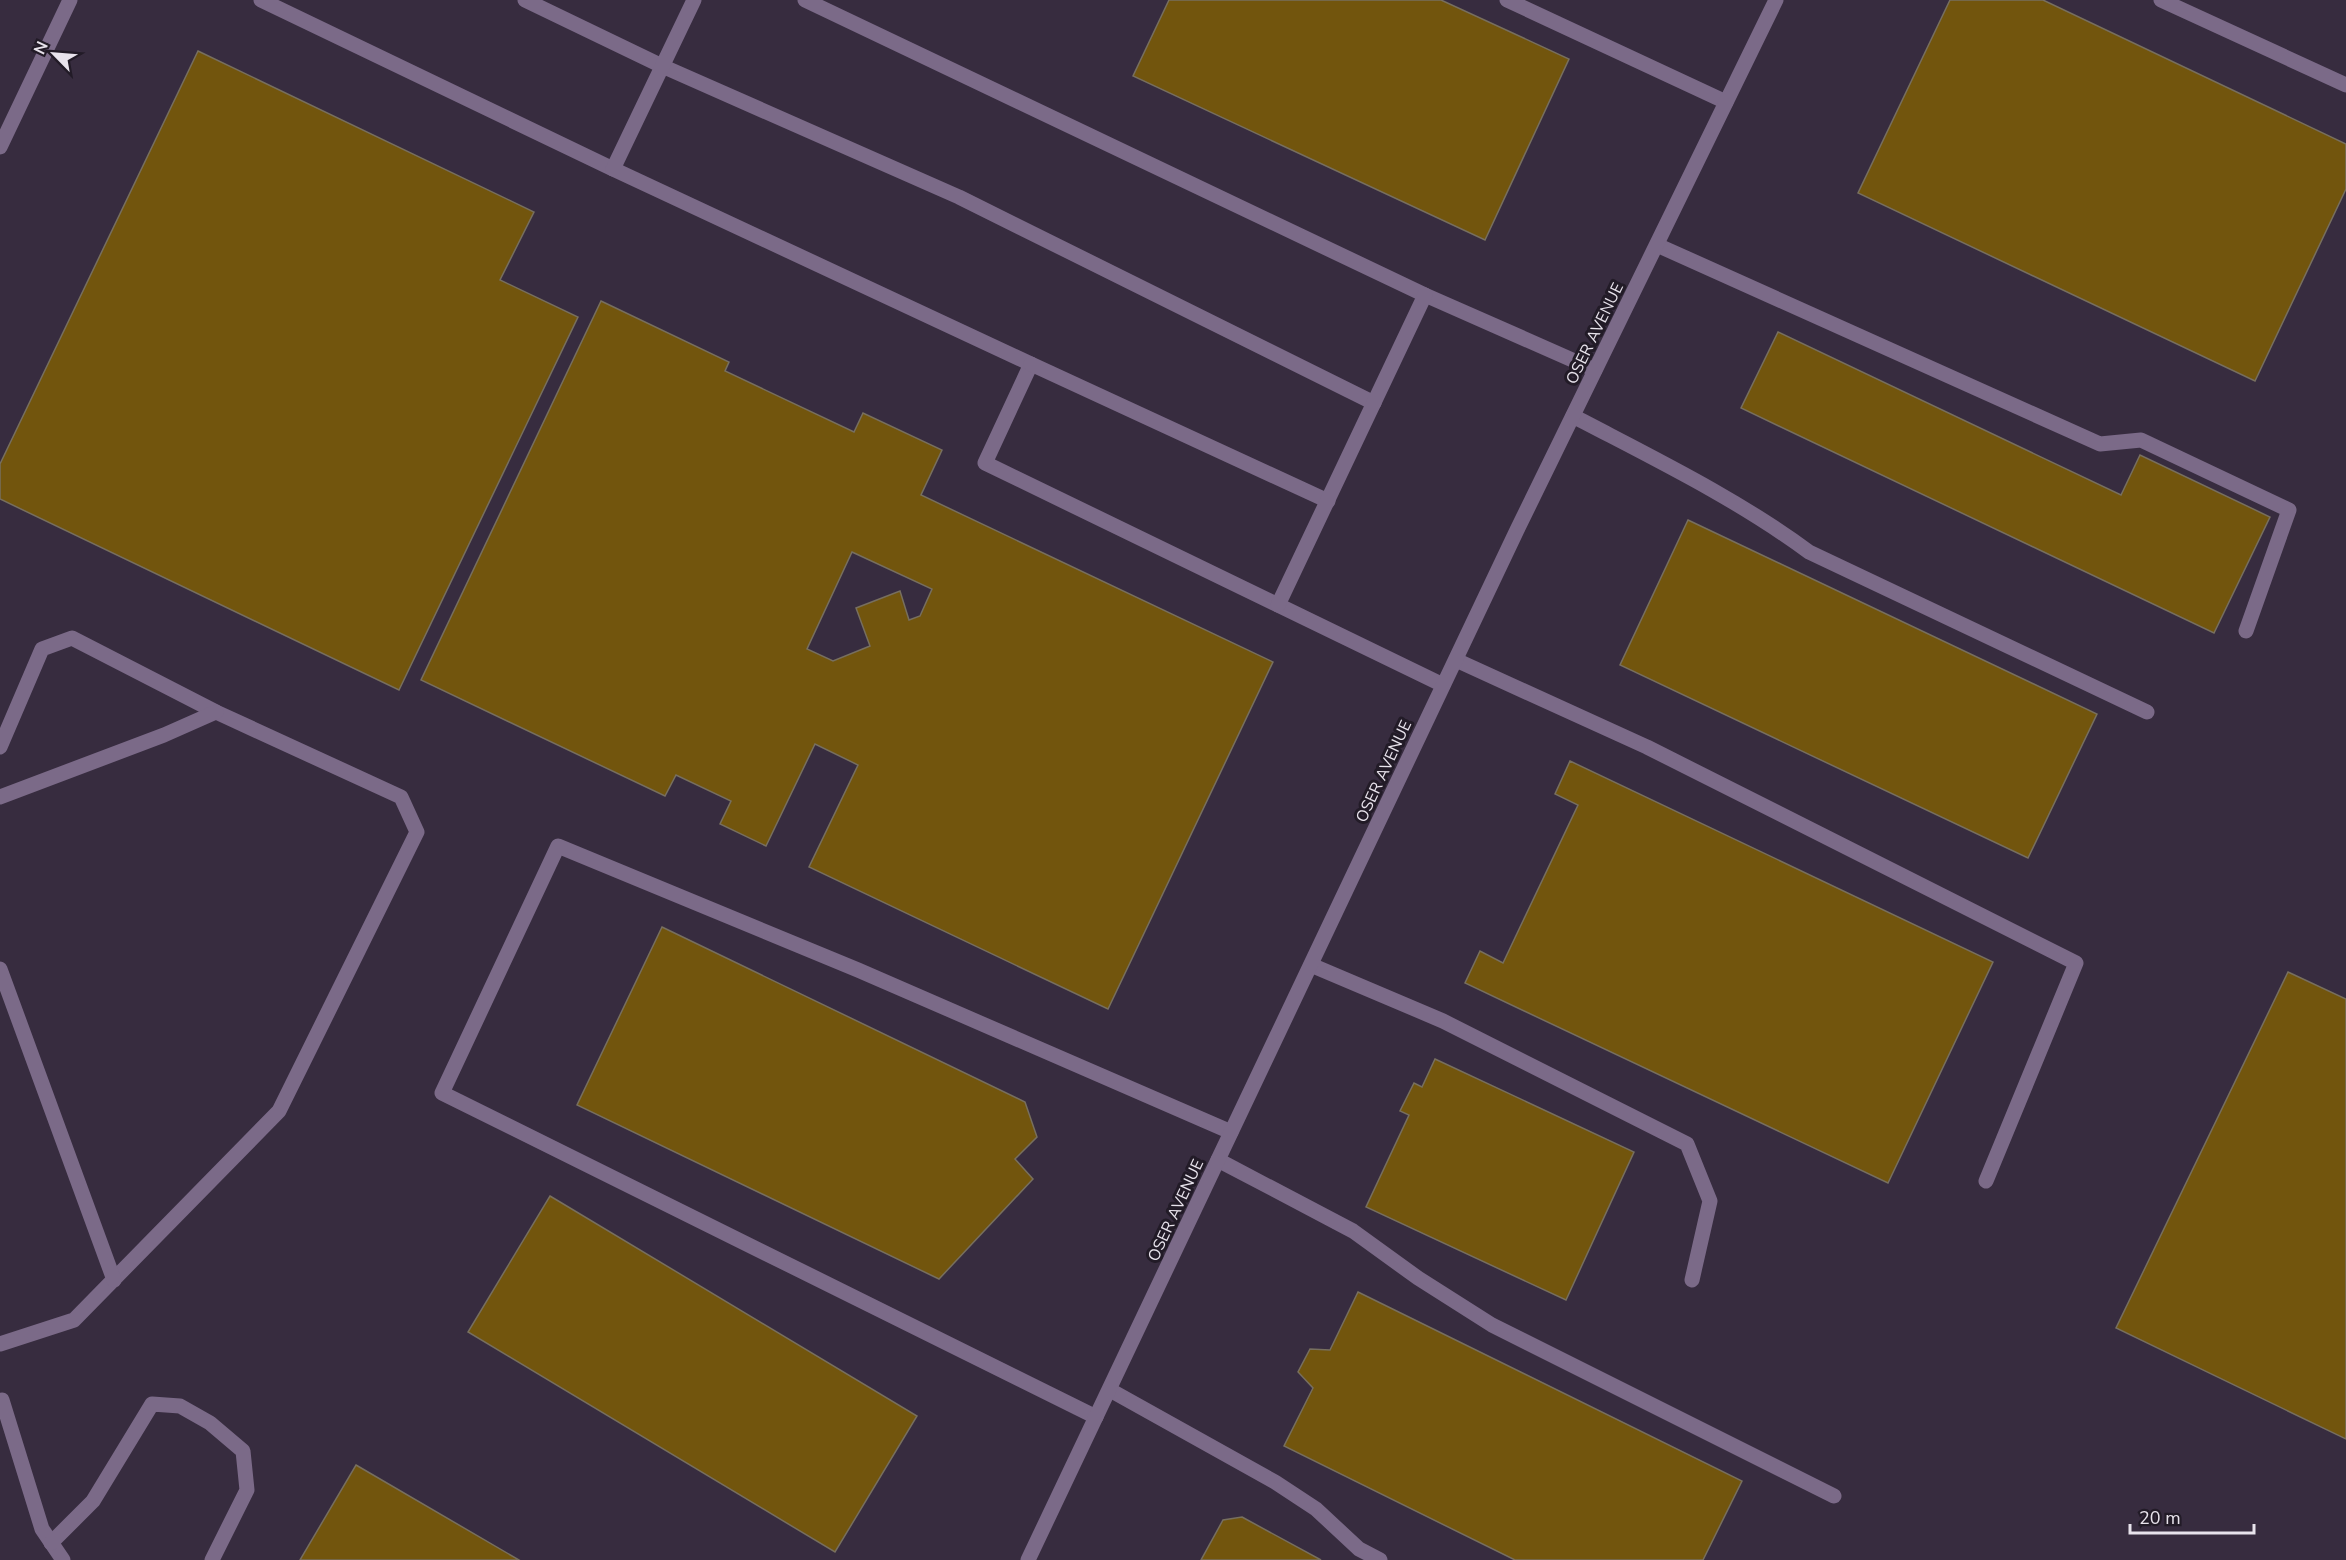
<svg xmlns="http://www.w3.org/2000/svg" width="2346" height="1560" viewBox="0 0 2346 1560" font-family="'Nunito Sans',sans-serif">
<rect width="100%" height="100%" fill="#2c2431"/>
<rect fill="#372c3f" x="0" y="0" width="2346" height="1560"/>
<g fill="#72550d" stroke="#776f5f" stroke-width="1.5" fill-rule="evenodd">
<polygon points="1169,0 1441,0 1569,59 1485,240 1133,76"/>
<polygon points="1950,0 2043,0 2346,144 2346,189 2255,381 1858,193"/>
<polygon points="198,51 534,212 500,280 578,317 399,690 0,499 0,464"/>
<path d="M 601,301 L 729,362 L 725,371 L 854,432 L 863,413 L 942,450 L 921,495 L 1273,662 L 1108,1009 L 809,867 L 858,765 L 815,744 L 766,846 L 720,824 L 731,801 L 676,775 L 665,796 L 421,680 ZM 852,552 L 932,589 L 920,616 L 909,620 L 900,591 L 856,608 L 870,646 L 833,661 L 807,649 Z"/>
<polygon points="1778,332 2121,495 2140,455 2270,517 2214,633 1741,408"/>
<polygon points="1688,520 2097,714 2028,858 1620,665"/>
<polygon points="1570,761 1993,962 1888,1183 1465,983 1480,951 1503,963 1578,805 1555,794"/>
<polygon points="662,927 1025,1102 1037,1137 1015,1159 1033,1179 939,1279 577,1105"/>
<polygon points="2288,972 2346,999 2346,1439 2116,1328"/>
<polygon points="1435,1059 1634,1152 1566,1300 1366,1207 1409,1115 1400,1111 1414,1083 1422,1087"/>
<polygon points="550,1196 917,1416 835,1552 468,1332"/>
<polygon points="1358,1292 1742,1481 1703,1560 1515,1560 1284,1446 1313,1388 1298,1372 1310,1349 1330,1350"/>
<polygon points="356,1465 519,1560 300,1560"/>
<polygon points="1242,1517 1321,1560 1201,1560 1223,1520"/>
</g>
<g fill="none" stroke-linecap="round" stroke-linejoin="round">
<g stroke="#7b6a88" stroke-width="15">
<polyline points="261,0 613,169"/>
<polyline points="525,0 662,66 959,197 1374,403"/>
<polyline points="694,0 613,169 1031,364 985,463 1443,685"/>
<polyline points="805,0 1425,295 1595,370"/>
<polyline points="1507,0 1726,102"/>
<polyline points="2161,0 2346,85"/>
<polyline points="0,147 70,0"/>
<polyline points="1657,245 2100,444 2141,440 2289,510 2246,631"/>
<polyline points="1031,364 1328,501"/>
<path d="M 1573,416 C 1653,458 1736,498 1809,552 L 2147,712"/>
<polyline points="1278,605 1425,295"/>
<polyline points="1456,660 1647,747 2076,963 1986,1181"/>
<polyline points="0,747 42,649 72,638 216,712 401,797 417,832 279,1111 74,1320 0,1344"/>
<polyline points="0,797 164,735 216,712"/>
<polyline points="1311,965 1443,1021 1687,1144 1710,1201 1692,1280"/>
<polyline points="0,969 114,1280"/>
<polyline points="1218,1160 1353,1231 1418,1278 1492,1325 1834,1496"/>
<polyline points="1110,1390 1275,1482 1316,1509 1359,1549 1380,1560"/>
<polyline points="2,1400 42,1529 63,1560"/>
<polyline points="1096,1417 442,1093 558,846 858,970 1231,1132"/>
<polyline points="51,1543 93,1501 152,1404 180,1406 210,1423 243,1451 247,1490 212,1560"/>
<polyline points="1028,1560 1517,530 1776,0"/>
</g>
</g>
<g text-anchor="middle" stroke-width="6" stroke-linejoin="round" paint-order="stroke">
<g font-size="16" fill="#e8e3ec" stroke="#221b27">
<text transform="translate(1594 333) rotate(-64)" y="6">OSER AVENUE</text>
<text transform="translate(1383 771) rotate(-65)" y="6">OSER AVENUE</text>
<text transform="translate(1175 1210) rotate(-65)" y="6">OSER AVENUE</text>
</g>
</g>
<g transform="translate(54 54) rotate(295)" stroke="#221b27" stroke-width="4.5" paint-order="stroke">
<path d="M0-4.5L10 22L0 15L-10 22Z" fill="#e8e3ec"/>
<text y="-9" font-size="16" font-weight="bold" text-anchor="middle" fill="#e8e3ec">N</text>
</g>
<path d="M2130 1524v9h124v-9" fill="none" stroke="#e8e3ec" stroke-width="3"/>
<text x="2139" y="1524" font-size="18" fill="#e8e3ec" stroke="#221b27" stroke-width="4.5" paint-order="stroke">20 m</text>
</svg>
